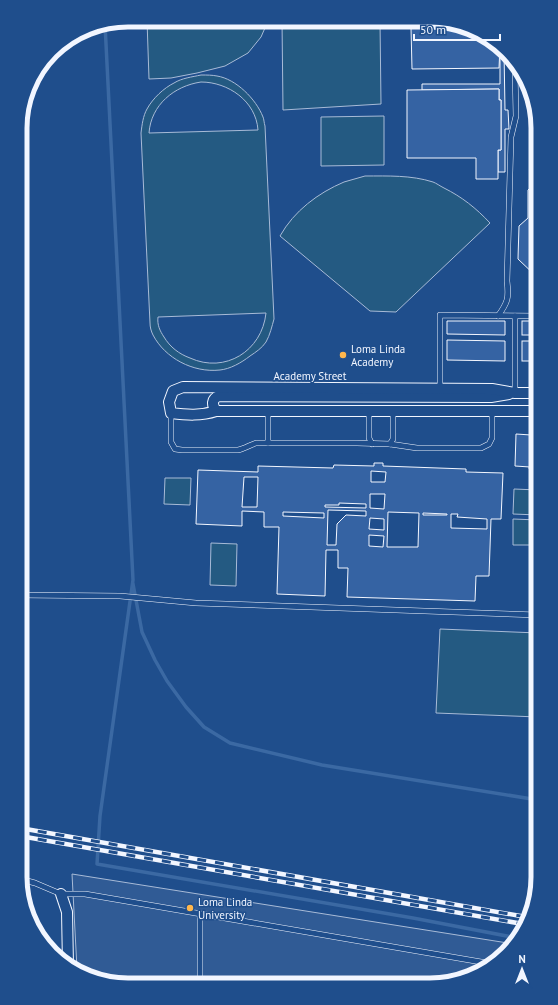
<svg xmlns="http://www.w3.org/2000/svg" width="558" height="1005" viewBox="0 0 558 1005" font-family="'PT Sans',sans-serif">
<rect width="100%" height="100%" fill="#1f4e8c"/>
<g fill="#245a82" stroke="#a8bbd7" fill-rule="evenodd">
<polygon points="147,20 268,21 261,37 248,53 225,66 197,73 171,78 149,79"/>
<polygon points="282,21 380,22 381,104 283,110"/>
<path d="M 201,75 C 207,75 212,75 217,76 C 236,79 256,99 263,117 C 264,119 264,123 265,126 L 274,319 C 272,326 270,335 266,342 C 262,348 256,352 250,356 C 241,363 230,369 220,370 C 193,373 165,358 153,335 C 151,331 150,327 150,323 L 141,133 C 142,125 143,116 147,109 C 153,98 164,88 174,83 C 182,78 192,77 201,75 ZM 201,82 C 228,82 256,101 258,130 L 149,133 C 151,105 174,86 201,82 ZM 266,313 C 262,351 225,374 190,358 C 179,354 170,347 164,337 C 160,331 157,325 158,317 Z"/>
<polygon points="384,116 384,165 321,166 321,117"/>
<path d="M 365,176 C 388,176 411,175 433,182 C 436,183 440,186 444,188 C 462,197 476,208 490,223 L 396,312 L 370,311 L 280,236 C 294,211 318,193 344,182 C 351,180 358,178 365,176 Z"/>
<polygon points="529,435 538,435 538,470 529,469"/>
<polygon points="165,478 191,478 190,505 164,504"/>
<polygon points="514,489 538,490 538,515 513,514"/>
<polygon points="513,519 538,520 538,545 513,545"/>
<polygon points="211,543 237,544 236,586 210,585"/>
<polygon points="440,629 538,633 538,717 436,713"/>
</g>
<polygon fill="#305b95" stroke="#a8bbd7" points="72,874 514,944 465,979 430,985 114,984 77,969"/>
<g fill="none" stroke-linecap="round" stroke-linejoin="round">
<g stroke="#3b69a3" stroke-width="3.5">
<polyline points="105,24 133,580 100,816 97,864 413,918 517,938"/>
<polyline points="133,584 142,632 155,660 167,681 186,707 204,727 230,743 322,765 538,800"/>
</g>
</g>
<g fill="#3563a3" stroke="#f2f6ff" fill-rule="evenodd">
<polygon points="411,28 462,28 500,46 499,68 412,69"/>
<polygon points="500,46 504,51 505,110 508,110 509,129 505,129 505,172 498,172 498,150 501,150 501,100 499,100 499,89 422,90 422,84 500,84"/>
<polygon points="499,89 499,100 501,100 501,150 498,150 498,179 476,179 476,158 407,158 407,90"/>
<polygon points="538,180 538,278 518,259 519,226 528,218 528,190"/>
<polygon points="447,321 505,321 505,335 447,334"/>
<rect x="522" y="321" width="16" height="14"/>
<polygon points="447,340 505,341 505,361 447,360"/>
<rect x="522" y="341" width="16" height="20"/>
<polygon points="516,434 531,435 530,467 515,466"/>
<path d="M 374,463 L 383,463 L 383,466 L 466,469 L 466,472 L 503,473 L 501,519 L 491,519 L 489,576 L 476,576 L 475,601 L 347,597 L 348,568 L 338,568 L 338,550 L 326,550 L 325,596 L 277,594 L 279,527 L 264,527 L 264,512 L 242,511 L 242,526 L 196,524 L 198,470 L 258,472 L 258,466 L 333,468 L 334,465 L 374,466 ZM 371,471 L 386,472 L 385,482 L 371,482 ZM 244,477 L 258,477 L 257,507 L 242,507 ZM 370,494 L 385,494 L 384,509 L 370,508 ZM 339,503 L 366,504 L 366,508 L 325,507 L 325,505 L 339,505 ZM 328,510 L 366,511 L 366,516 L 346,515 L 337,524 L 336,545 L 327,545 ZM 283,512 L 324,513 L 324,518 L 283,516 ZM 388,512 L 419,513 L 418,547 L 387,547 ZM 423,513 L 447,514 L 447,515 L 423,515 ZM 451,514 L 458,514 L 457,517 L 487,519 L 487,529 L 451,528 ZM 370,518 L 384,519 L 384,530 L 369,529 ZM 369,535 L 384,536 L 383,547 L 369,546 Z"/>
</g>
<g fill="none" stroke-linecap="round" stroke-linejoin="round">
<g stroke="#f2f6ff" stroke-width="6">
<g id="lane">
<path d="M 498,316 C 508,302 509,298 507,281 L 511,137 L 516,116 L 515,68"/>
<polyline points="515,316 515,393"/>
<polyline points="440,388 440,315 538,316"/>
<polyline points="369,411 369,438 372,444"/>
<path d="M 171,413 L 171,442 L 175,449 L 182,450 L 238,450 C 244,449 250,445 256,443 L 357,443 L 390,444 L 417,448 L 481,448 L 489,444 L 492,438 L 492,411"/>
<polyline points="268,443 268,411"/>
<polyline points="390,444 393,439 393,411"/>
<polyline points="20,595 120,596 196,603 538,615"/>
<polyline points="20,879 35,883 61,894 85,894 487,963"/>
<polyline points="200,984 200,914"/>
</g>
</g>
<g stroke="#f2f6ff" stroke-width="12">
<g id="street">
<path d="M 216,411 C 212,405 211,399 219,396 L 491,397 L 509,394"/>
<path d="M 538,411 L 216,411 C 201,416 187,415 171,413 L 169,402 L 173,391 L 183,387 L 492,389 L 515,393 L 538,393"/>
<polyline points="61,894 67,912 68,965"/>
</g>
</g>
<use href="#lane" stroke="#1f4e8c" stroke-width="5"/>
<use href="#street" stroke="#1f4e8c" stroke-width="10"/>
<g stroke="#f2f6ff" stroke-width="4.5">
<g id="rail">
<polyline points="20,828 526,917"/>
<polyline points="20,836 523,924"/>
</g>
</g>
<use href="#rail" stroke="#1f4e8c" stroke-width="3" stroke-dasharray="9" stroke-linecap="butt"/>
</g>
<g fill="#ffb74d" stroke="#1f4e8c" stroke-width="1.5">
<circle cx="343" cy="355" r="4"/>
<circle cx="190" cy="908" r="4"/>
</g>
<g text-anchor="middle" stroke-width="3" stroke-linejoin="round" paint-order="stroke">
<g font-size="11" fill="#f2f6ff" stroke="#1f4e8c" text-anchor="start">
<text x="351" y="353">Loma Linda<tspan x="351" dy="13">Academy</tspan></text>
<text x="198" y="906">Loma Linda<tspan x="198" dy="13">University</tspan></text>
</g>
<g font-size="11" fill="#f2f6ff" stroke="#1f4e8c">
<text x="310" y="380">Academy Street</text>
</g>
</g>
<path d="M0 0H558V1005H0ZM128 27H430A101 101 0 0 1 531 128V877A101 101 0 0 1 430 978H128A101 101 0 0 1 27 877V128A101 101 0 0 1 128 27Z" fill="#1f4e8c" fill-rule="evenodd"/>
<path fill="none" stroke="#f2f6ff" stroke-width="5" d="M128 27H430A101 101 0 0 1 531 128V877A101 101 0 0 1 430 978H128A101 101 0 0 1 27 877V128A101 101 0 0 1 128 27Z"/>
<g transform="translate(522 969)" stroke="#1f4e8c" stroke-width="3" paint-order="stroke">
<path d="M0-3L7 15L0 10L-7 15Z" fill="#f2f6ff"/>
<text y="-6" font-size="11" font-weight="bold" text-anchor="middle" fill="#f2f6ff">N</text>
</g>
<path d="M414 34v6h86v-6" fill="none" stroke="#f2f6ff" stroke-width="2"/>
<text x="420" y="34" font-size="12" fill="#f2f6ff" stroke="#1f4e8c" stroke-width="3" paint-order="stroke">50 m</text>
</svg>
